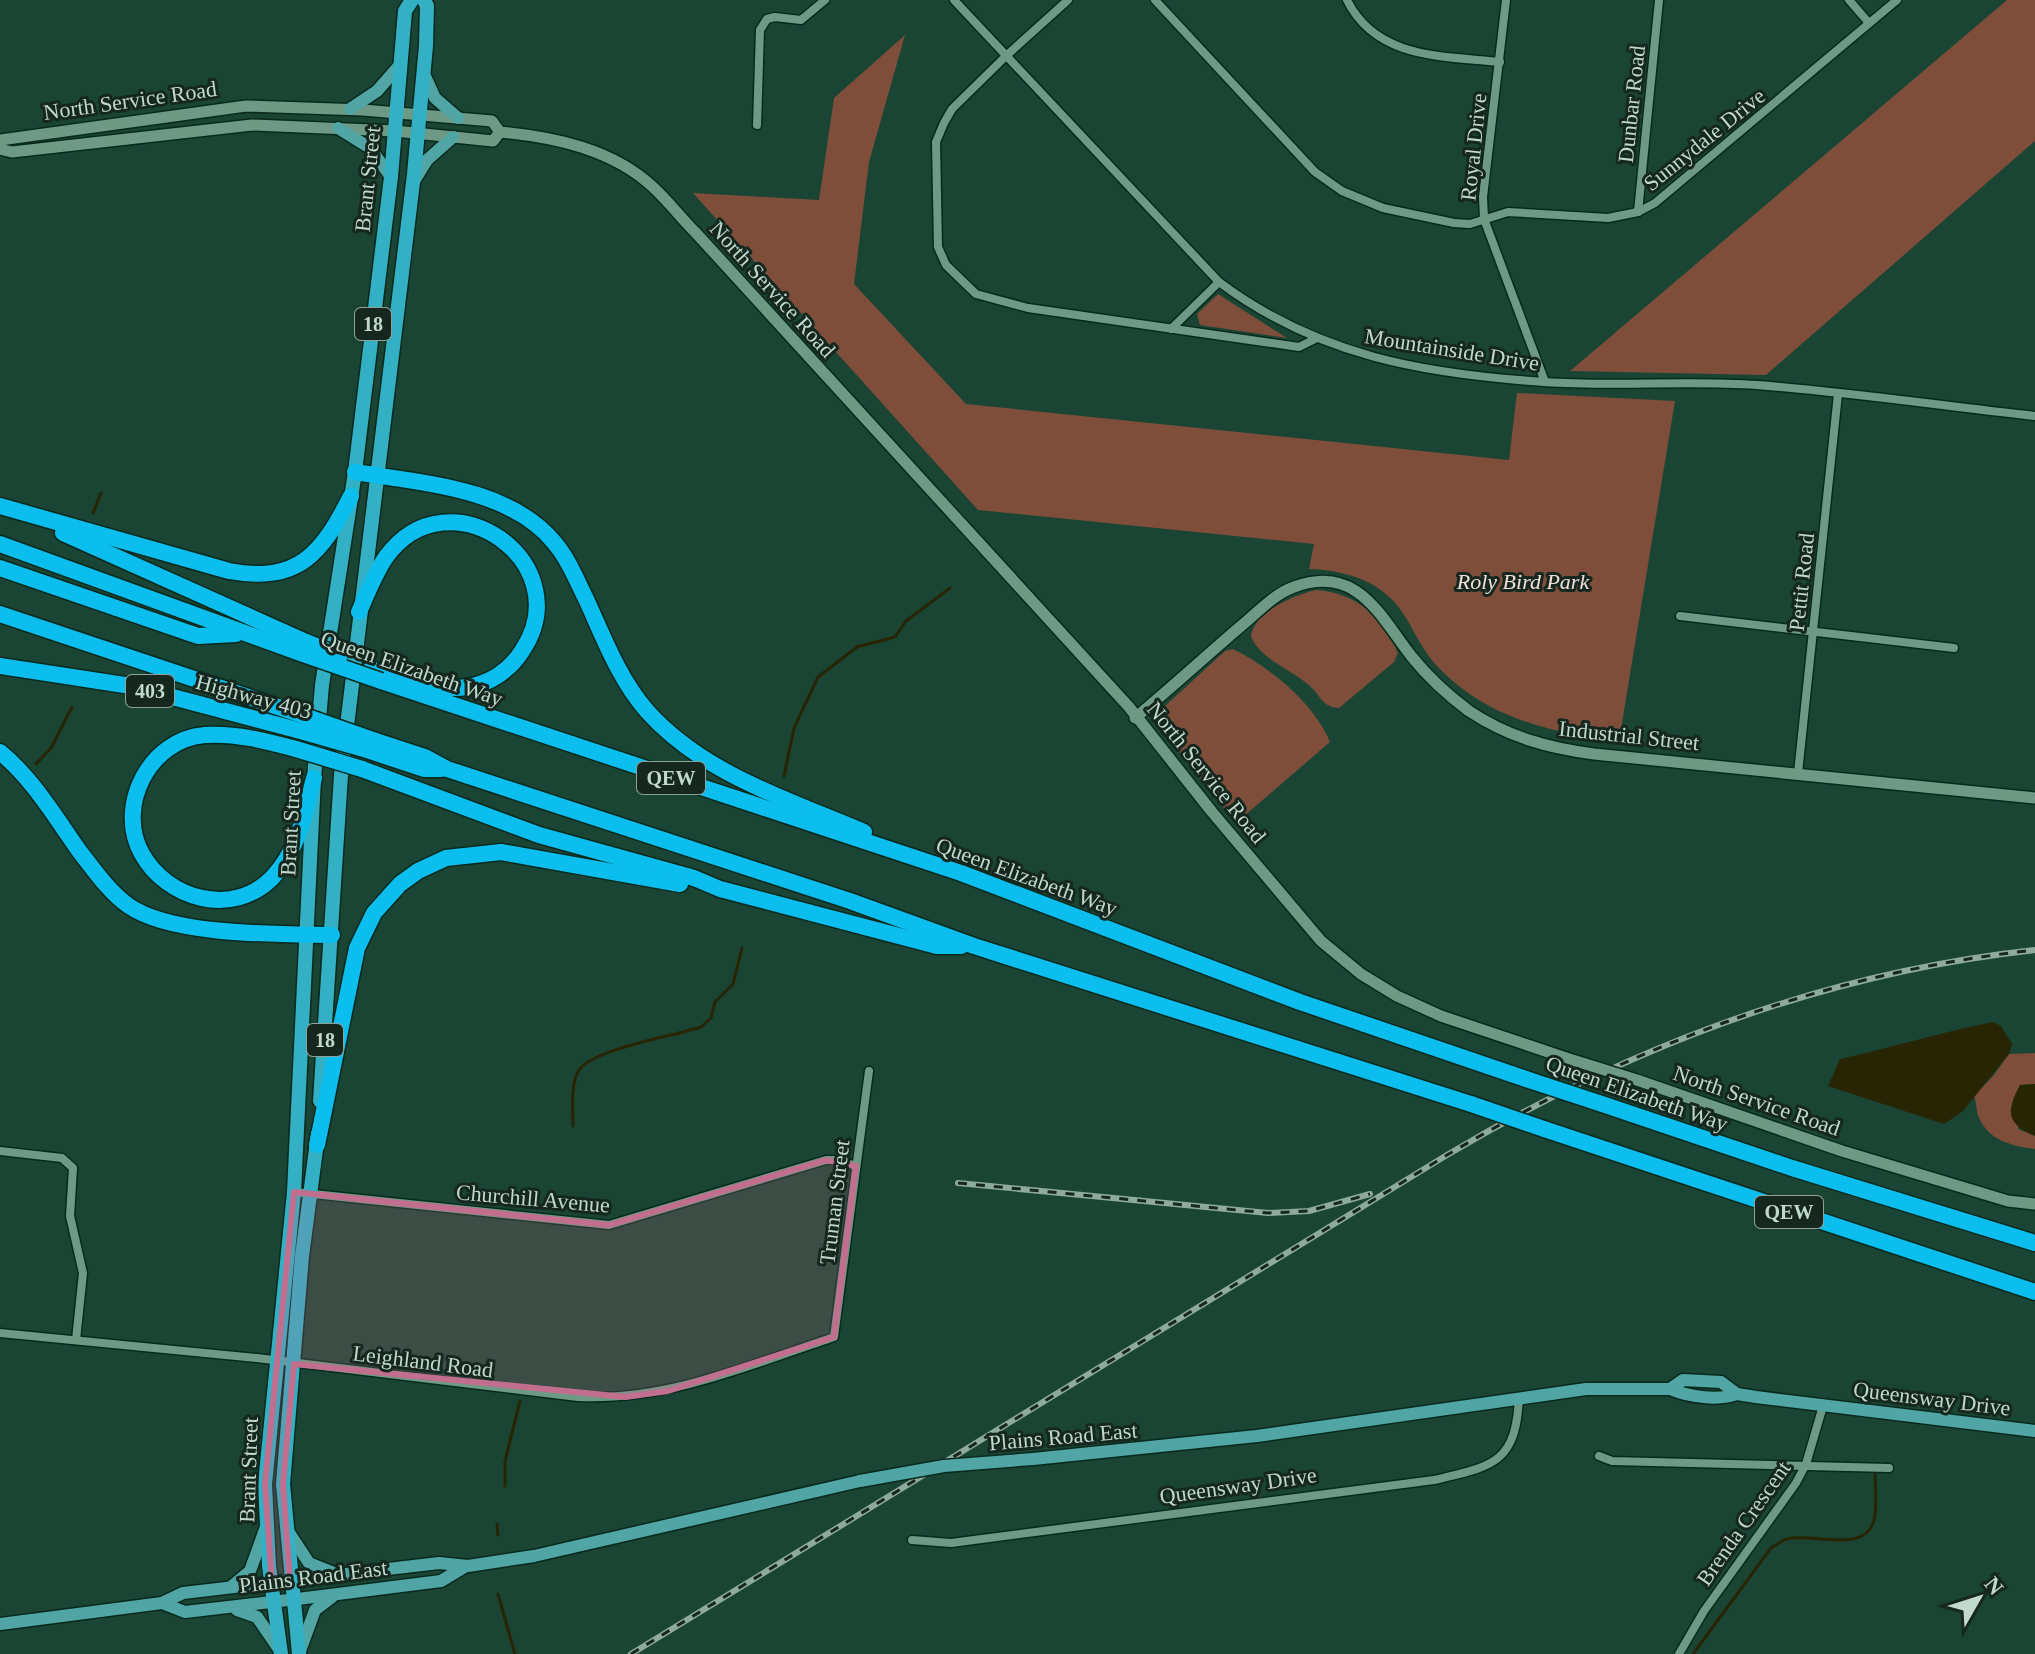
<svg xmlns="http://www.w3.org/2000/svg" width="2035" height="1654" viewBox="0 0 2035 1654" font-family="'Times New Roman',serif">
<rect width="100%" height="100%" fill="#1a4534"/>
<g fill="#7e4e3a">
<polygon points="2007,0 2035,0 2035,141 1766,375 1570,371"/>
<path d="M 905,35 L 869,162 L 854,284 L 966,404 L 1509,460 L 1517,393 L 1675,401 L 1619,741 C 1551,733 1486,718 1437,666 C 1421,649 1413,627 1400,609 C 1379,580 1343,570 1309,569 L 1314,544 L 978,510 L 693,193 L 819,200 L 834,98 Z"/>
<polygon points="1218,294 1287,338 1200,325 1197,314"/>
<path d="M 1316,590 C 1357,593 1381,616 1398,653 L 1394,662 L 1339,708 C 1326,708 1321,699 1314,690 C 1297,671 1259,660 1251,636 C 1255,611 1294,595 1316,590 Z"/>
<path d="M 1233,649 C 1270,667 1314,703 1330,742 L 1236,823 L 1162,731 L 1160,718 L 1165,706 L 1225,651 Z"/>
<path d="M 2035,1053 L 2035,1084 L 2020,1085 L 2018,1129 L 2035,1136 L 2035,1149 C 2014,1146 1991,1142 1980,1120 C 1976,1113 1977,1104 1974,1096 L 1994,1075 L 2009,1054 Z"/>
</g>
<g fill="#282504">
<path d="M 1993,1022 L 2001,1026 L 2012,1044 L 2009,1054 L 1963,1111 L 1944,1124 L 1828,1086 L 1840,1059 C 1893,1047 1938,1033 1993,1022 Z"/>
<path d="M 2035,1084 L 2035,1136 C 2006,1124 2006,1111 2020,1085 Z"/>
</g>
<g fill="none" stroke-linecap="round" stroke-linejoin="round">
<g stroke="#282504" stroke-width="3">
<polyline points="93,513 101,493"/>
<polyline points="36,764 51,748 72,707"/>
<polyline points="784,776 794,728 818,677 857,647 895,637 906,621 950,588"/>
<path d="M 573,1126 C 573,1110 570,1084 579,1070 C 593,1049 674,1036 701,1027 L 711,1018 L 715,1002 L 733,984 L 742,948"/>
<polyline points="505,1486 505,1461 520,1401"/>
<polyline points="497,1524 498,1535"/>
<polyline points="498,1594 515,1654"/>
<path d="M 1693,1654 L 1771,1548 C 1775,1546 1782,1540 1787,1539 C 1813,1532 1870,1557 1875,1515 C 1877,1501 1875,1485 1875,1471"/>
</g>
<g stroke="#082a1d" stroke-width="11">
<g id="minor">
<path d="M 954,0 L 1219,282 C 1318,356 1424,374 1545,382 C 1615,387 1687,380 1757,385 C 1850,392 1943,406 2035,416"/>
<polyline points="1068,0 1006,56 952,109 944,123 936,142 938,247 946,265 976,294 1028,308 1299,347 1315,339"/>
<polyline points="1155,0 1315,172 1342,191 1383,208 1454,223 1470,224 1508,212 1608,218 1638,212 1655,203 1897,0"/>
<path d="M 1347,0 C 1376,59 1442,56 1500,62"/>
<polyline points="1506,0 1483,197 1484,219 1545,382"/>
<polyline points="1849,0 1869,23"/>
<polyline points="757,125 760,30 767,19 775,17 801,20 825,0"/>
<polyline points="1638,212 1659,0"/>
<polyline points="1171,329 1219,282"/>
<polyline points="1680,616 1954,648"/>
<polyline points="1798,773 1838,394"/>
<polyline points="0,1151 62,1158 73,1168 70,1216 83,1273 76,1340"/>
<polyline points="294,1192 609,1225 826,1160 838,1160 856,1166"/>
<path d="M 0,1333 L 257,1358 L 578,1397 C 667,1401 750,1365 834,1337 L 869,1071"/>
<polyline points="1599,1456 1612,1461 1889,1468"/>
<path d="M 912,1540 L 951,1543 L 1434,1480 C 1493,1466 1516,1464 1519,1397"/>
<polyline points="1679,1654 1704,1611 1796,1483 1806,1464 1823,1406"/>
</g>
</g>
<g stroke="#082a1d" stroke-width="14">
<g id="tertiary">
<path d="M 0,140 L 246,106 L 363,110 L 492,121 L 500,132 C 554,137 613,149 654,188 C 669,202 682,219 696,233 L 1129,707 L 1212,812 L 1321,941 L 1361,974 L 1397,996 L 1441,1016 L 1566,1058"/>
<polyline points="0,149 12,152 252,125 395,131 493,141 500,132"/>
<path d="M 1135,718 C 1171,688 1206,656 1241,626 C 1257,613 1274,594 1294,587 C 1358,563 1381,618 1412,657 C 1428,677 1449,696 1469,711 C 1508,737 1548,748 1594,754 L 2035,798"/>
<polyline points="1637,1080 1842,1151 2008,1201 2035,1204"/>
</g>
</g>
<g stroke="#082a1d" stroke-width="15">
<g id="secondary">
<polyline points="424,74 435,98 458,118"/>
<polyline points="350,109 377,91 399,66"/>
<polyline points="338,128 370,148 391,177"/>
<polyline points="414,181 427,160 453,137"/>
<polyline points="1670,1389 1683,1380 1721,1382 1737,1394 1756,1397 2035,1431"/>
<path d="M 1033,1459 L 1257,1436 L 1586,1389 L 1670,1389 C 1689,1397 1719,1401 1737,1394"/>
<polyline points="288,1531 309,1563 334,1573"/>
<polyline points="232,1586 250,1571 267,1524"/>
<polyline points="162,1603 185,1612 314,1597 441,1581 466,1566"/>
<polyline points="237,1610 257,1617 279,1649"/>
<polyline points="0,1624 162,1603 183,1593 439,1563 468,1566 534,1556 860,1481"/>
<polyline points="300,1651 315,1610 332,1597"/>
</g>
</g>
<g stroke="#082a1d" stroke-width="17">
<g id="primary">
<polyline points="320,1101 341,775 414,174 426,46 427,6 424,0"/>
<polyline points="281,1654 269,1566 265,1484 294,1192 314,778 322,685 355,472 391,177 405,11 412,0"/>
<polyline points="299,1654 283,1484 302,1256 318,1134"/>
</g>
</g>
<g stroke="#082a1d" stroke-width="19">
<g id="motorway">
<path d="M 355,472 C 420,483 507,487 553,541 C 568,558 576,579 586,599 C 604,638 619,679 647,711 C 703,774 789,800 864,832"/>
<path d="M 0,506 L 229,571 C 299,584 322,553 351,496"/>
<polyline points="63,533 306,642"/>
<polyline points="0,544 303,654"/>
<polyline points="0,568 198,636 236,634"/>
<path d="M 359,612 C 367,594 375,573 386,557 C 449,470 581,563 522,651 C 510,670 490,684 467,687 C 435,692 402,677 371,669"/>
<polyline points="0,614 299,714"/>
<polyline points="0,666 131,686 297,730"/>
<polyline points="381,681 961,873 1300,1002 1532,1081"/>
<polyline points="373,740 425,757 447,769 850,901 974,946 1471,1104"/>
<path d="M 296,749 C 266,741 236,733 205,735 C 150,739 115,806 142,854 C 167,899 232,918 272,878 C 298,851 305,813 314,778"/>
<polyline points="364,749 424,769 441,769"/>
<path d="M 0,752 C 33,779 55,817 80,852 C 94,870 110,893 129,906 C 172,936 279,934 332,935"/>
<polyline points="362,769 539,835 694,878 720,889 937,946 961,946"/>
<polyline points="1602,1104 1792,1168 2035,1243"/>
<polyline points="1544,1129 2035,1292"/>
<polyline points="317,1145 357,948 374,913 400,884 418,871 446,858 501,852 680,884"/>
</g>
</g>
<use href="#minor" stroke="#6e9a85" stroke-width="8"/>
<use href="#tertiary" stroke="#6e9a85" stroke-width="11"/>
<use href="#secondary" stroke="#51a5a4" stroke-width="12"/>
<use href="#primary" stroke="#33b0c3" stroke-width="14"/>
<use href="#motorway" stroke="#0cbeed" stroke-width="16"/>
<g stroke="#8daa9d" stroke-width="6">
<g id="rail">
<polyline points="958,1183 1268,1213 1309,1211 1370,1194"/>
<path d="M 631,1654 L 1447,1155 C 1629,1047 1823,973 2035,950"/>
</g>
</g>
<use href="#rail" stroke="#15271f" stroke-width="3" stroke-dasharray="9" stroke-linecap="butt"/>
<g stroke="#082a1d" stroke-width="14" stroke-linecap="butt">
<polyline id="tertiary-bridge" points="1566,1058 1637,1080"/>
</g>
<g stroke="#082a1d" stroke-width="15" stroke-linecap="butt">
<polyline id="secondary-bridge" points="860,1481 944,1466 1033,1459"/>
</g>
<g stroke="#082a1d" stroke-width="19" stroke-linecap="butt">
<g id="motorway-bridge">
<polyline points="306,642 340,656"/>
<polyline points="303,654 381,681"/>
<polyline points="299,714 373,740"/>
<polyline points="297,730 364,749"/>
<polyline points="296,749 362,769"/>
<polyline points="1532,1081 1602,1104"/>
<polyline points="1471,1104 1544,1129"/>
</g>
</g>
<use href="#tertiary-bridge" stroke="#6e9a85" stroke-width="11"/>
<use href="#secondary-bridge" stroke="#51a5a4" stroke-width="12"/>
<use href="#motorway-bridge" stroke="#0cbeed" stroke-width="16"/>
</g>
<path fill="#c26e8e" fill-opacity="0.2" stroke="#c26e8e" stroke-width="6" stroke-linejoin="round" d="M 826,1160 L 856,1166 L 834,1337 L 668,1391 L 625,1397 L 294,1364 L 283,1484 L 290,1581 L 272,1583 L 265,1484 L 294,1192 L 609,1225 Z"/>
<g text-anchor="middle" stroke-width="6" stroke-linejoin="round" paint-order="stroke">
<g fill="#15271f" stroke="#8da399" stroke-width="2">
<rect x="355" y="308" width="36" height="32" rx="6"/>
<rect x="126" y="675" width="48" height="32" rx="6"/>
<rect x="637" y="762" width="68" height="32" rx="6"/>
<rect x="307" y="1024" width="36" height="32" rx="6"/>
<rect x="1755" y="1196" width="68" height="32" rx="6"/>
</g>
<g font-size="20" font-weight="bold" fill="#c1d8cd">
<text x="373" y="331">18</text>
<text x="150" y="698">403</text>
<text x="671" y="785">QEW</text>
<text x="325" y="1047">18</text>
<text x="1789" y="1219">QEW</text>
</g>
<g font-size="22" fill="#c1d8cd" stroke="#15271f">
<text transform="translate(130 100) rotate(-8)" y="8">North Service Road</text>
<text transform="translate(1631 104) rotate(-84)" y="8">Dunbar Road</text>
<text transform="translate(1704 139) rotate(-39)" y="8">Sunnydale Drive</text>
<text transform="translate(1473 147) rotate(-84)" y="8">Royal Drive</text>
<text transform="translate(367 179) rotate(-84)" y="8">Brant Street</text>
<text transform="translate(773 289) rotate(48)" y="8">North Service Road</text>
<text transform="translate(1452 349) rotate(9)" y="8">Mountainside Drive</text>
<text transform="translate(1801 582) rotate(-84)" y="8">Pettit Road</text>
<text transform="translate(412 668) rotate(19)" y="8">Queen Elizabeth Way</text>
<text transform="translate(254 696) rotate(15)" y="8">Highway 403</text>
<text transform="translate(1629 735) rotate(6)" y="8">Industrial Street</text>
<text transform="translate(1207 772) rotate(51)" y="8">North Service Road</text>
<text transform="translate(290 823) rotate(-87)" y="8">Brant Street</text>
<text transform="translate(1027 876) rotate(20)" y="8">Queen Elizabeth Way</text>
<text transform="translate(1637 1093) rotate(19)" y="8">Queen Elizabeth Way</text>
<text transform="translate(1757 1100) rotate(19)" y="8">North Service Road</text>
<text transform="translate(533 1198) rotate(5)" y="8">Churchill Avenue</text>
<text transform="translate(834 1202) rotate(-83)" y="8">Truman Street</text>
<text transform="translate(423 1361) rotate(7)" y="8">Leighland Road</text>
<text transform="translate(1932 1398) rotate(7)" y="8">Queensway Drive</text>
<text transform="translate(1063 1436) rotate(-5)" y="8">Plains Road East</text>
<text transform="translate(248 1470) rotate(-88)" y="8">Brant Street</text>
<text transform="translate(1238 1485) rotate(-8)" y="8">Queensway Drive</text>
<text transform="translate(1743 1523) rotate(-55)" y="8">Brenda Crescent</text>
<text transform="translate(313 1576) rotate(-7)" y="8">Plains Road East</text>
</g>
<g font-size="22" font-style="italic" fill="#f2e0d8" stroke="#15271f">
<text x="1523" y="589">Roly Bird Park</text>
</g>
</g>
<g transform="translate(1979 1598) rotate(51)" stroke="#15271f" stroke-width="6" paint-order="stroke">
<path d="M0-6L14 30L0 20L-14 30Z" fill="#c1d8cd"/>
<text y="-12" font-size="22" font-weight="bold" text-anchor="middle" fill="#c1d8cd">N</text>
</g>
</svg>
